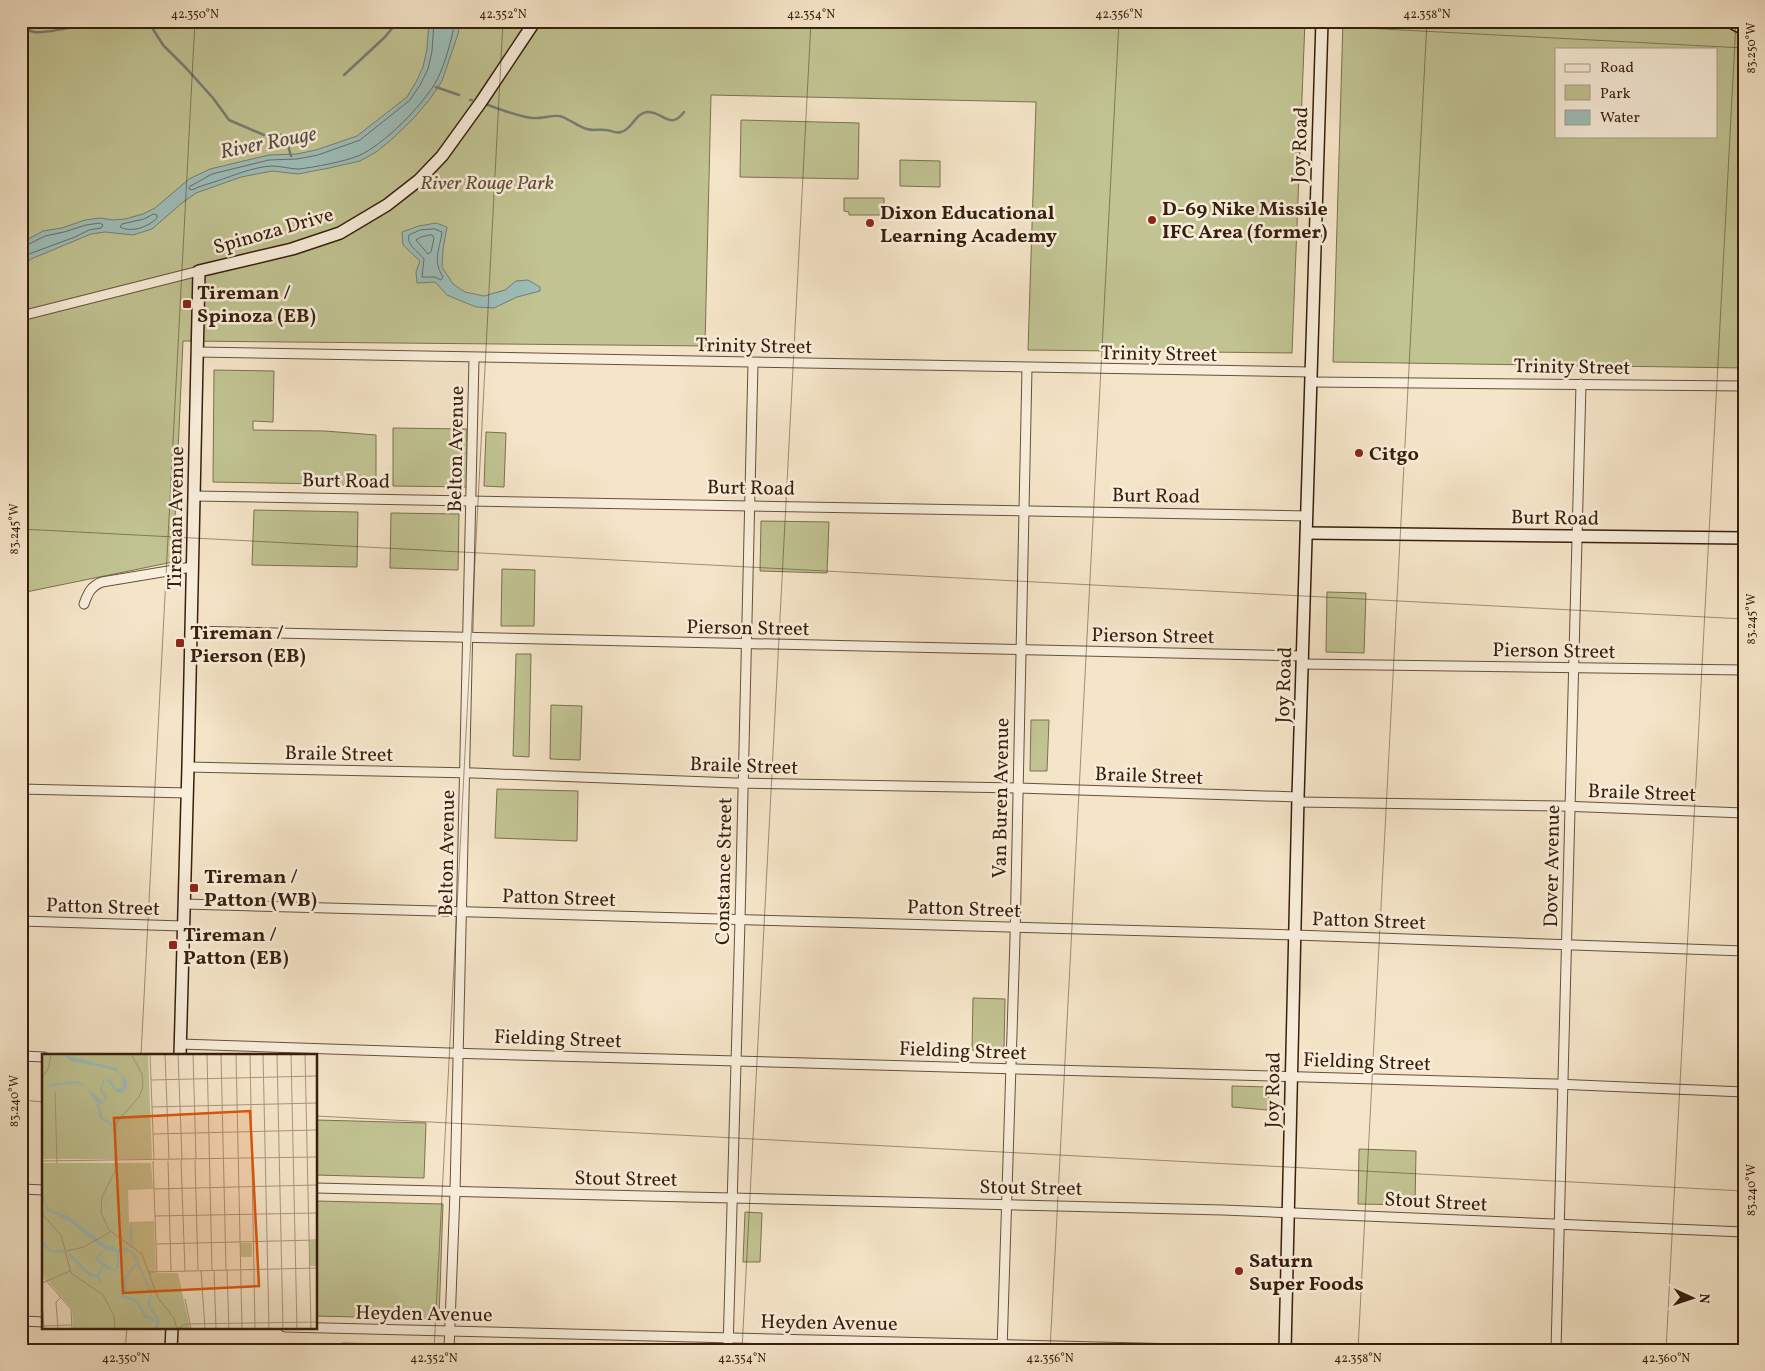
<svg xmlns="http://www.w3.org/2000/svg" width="1765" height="1371" viewBox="0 0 1765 1371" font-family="Vollkorn,serif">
<rect width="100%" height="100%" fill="#f5e5c8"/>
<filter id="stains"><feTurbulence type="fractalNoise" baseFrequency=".004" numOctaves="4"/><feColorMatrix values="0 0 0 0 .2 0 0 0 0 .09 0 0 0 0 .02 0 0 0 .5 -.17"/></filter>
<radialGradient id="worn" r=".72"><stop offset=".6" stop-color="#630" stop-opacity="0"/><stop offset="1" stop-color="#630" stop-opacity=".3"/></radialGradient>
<g fill="#c1c392" stroke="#7d7050" fill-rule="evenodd">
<polygon points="21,21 1305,21 1292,353 1028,350 1036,102 711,95 705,345 712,346 183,341 173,562 21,593"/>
<path d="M 1343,21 L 1744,21 L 1744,368 L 1333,362 ZM 1556,49 L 1716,49 L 1716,136 L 1556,136 Z"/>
<polygon points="741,120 859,123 858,179 740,177"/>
<polygon points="900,160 940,161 940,187 900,186"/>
<polygon points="844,198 884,198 884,215 849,215 849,212 844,211"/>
<polygon points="214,370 274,371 273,422 253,421 253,430 325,431 376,435 376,487 324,484 213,482"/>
<polygon points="393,428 467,429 467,487 393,486"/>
<polygon points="486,432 506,433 504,487 484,486"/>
<polygon points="254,510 358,512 357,567 252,565"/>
<polygon points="391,513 459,514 458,570 390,568"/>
<polygon points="761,521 829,522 827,573 760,571"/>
<polygon points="502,569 535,570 534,626 501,626"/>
<polygon points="1327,592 1366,593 1364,653 1326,652"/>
<polygon points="516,654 531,654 529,757 513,756"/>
<polygon points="551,705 582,706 580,760 550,759"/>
<polygon points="1031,720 1049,720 1047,771 1030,771"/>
<polygon points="497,789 578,791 577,841 495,838"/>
<polygon points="973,998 1005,999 1004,1051 972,1050"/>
<polygon points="1232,1086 1269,1087 1268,1110 1232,1107"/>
<polygon points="317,1120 426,1123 424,1178 316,1175"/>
<polygon points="1359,1149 1416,1151 1415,1205 1358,1204"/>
<polygon points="316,1201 443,1204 439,1319 316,1316"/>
<polygon points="745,1212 762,1213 760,1262 743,1262"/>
<polygon points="342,1343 436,1345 436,1350 342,1350"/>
</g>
<g fill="#9dbeba" stroke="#757e75">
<polygon points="429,21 460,21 458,34 442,81 430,99 413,119 391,140 376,152 360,161 329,168 298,174 272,171 241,177 196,193 182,203 152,229 133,235 105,232 91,234 31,259 21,267 21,243 43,231 62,228 85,220 100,218 113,220 125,219 143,214 155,208 189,179 210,169 269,155 297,154 316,150 357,136 407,97 416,82 423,67 427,49"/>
<polygon points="436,223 447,227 443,249 442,267 453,284 465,292 484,296 505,290 516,281 528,280 540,287 540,291 517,297 494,308 476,307 447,295 435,282 417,283 416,272 420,261 403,245 402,232 419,226"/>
</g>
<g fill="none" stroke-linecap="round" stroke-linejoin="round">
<g stroke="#6b6e64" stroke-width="1">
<path d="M 434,21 L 432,51 L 428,69 L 420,85 L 410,100 L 360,140 L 318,155 L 297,159 L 269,160 L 212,174 L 189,187 L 189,189 L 192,190 C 199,186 209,184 217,181 C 235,175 253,167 272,166 C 281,166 290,169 299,169 C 315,167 343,162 358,156 C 384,145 424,104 437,80 C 445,64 452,39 455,21"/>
<path d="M 154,214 L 157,215 L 157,218 C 148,227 132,233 120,227 L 122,224 L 144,219 Z"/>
<path d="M 435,229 L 442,232 C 440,249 432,260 443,277 L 441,280 L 435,277 L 422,277 L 424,259 C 418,251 406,245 409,235 L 420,230 Z"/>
<polygon points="432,235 434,238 431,252 428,254 416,240 421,237"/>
<polyline points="21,247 25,246 45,236 64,232 86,225 100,223 103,225 101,228 89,230 75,237 29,254 21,261"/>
</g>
<g stroke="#757e75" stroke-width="2.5">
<polyline points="148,21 163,45 186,68 213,98 229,120 264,135 285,135 291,156"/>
<path d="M 21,22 C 24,27 28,31 34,32 C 48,34 86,24 102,21"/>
<polyline points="344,75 385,37 398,21"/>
<polyline points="436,87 459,95"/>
<polyline points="470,100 472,100"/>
<path d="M 485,104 C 500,109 516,116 532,118 C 541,119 551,115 559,116 C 567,117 578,127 587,129 C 593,131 599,129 606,130 C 610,130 616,134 621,132 C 632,130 635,113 647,112 C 663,111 670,131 684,112"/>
</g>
<g stroke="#68503c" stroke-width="11">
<g id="street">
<polyline points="21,316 199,271"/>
<polyline points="197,352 1311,372"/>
<polyline points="1311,382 1744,386"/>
<polyline points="194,496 1307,516"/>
<path d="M 84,604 C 88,593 91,586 102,582 L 192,567"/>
<path d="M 191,631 C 562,640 933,649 1303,656"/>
<polyline points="1303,664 1744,670"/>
<polyline points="188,767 474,773 735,783 1018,788 1298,797"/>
<polyline points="21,789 187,793"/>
<polyline points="1298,802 1561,806 1744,813"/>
<polyline points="184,904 1295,935 1744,951"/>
<polyline points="21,921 183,926"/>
<polyline points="180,1044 449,1053 1555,1084 1744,1092"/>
<polyline points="21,1056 44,1057"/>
<polyline points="316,1188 1223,1210 1744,1232"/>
<polyline points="21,1189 44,1190"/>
<polyline points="21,1321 44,1322"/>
<polyline points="285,1327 1222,1350"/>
<polyline points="449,1350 455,1192 474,358"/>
<polyline points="728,1350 740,920 753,363"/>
<polyline points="1002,1350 1015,938 1027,368"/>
<polyline points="1556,1350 1581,384"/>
</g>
</g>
<g stroke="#391e0d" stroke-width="14">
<g id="secondary">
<polyline points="1729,21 1744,29"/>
<polyline points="1307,533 1744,538"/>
<polyline points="180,1055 188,767 199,271 292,249 340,233 387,205 419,180 442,156 481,102 535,21"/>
<polyline points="171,1350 172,1327"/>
<polyline points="1285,1350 1298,797 1322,21"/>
</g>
</g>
<use href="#street" stroke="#f8eedb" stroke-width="9"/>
<use href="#secondary" stroke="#f8eedb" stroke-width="11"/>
</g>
<path fill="none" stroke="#391e0d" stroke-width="1" stroke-opacity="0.45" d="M 1231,21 L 1744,48M 21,529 L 1744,619M 141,1055 L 195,21M 21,1100 L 44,1102M 316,1116 L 1744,1191M 125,1350 L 127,1327M 434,1350 L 503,21M 742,1350 L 811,21M 1050,1350 L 1119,21M 1358,1350 L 1427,21M 1666,1350 L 1736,21"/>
<g fill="#8f2418" stroke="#f8eedb" stroke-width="2">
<circle cx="1152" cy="220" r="5"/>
<circle cx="870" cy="223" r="5"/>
<rect x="182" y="299" width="10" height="10" rx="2.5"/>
<circle cx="1359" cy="453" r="5"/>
<rect x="175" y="638" width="10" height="10" rx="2.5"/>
<rect x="189" y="883" width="10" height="10" rx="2.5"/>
<rect x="168" y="940" width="10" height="10" rx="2.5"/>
<circle cx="1239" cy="1271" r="5"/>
</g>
<g text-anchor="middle" stroke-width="5" stroke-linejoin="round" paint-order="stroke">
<g font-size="20" fill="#391e0d" stroke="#f8eedb">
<text transform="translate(1299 145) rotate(-88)" y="7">Joy Road</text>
<text transform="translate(273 230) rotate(-16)" y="7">Spinoza Drive</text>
<text transform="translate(754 345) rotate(1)" y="7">Trinity Street</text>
<text transform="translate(1159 353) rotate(1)" y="7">Trinity Street</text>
<text transform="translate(1572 366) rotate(1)" y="7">Trinity Street</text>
<text transform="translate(455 449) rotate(-89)" y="7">Belton Avenue</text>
<text transform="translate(346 480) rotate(1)" y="7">Burt Road</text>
<text transform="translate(751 487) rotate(1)" y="7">Burt Road</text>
<text transform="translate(1156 495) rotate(1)" y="7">Burt Road</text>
<text transform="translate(1555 517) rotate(1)" y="7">Burt Road</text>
<text transform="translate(175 518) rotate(-89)" y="7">Tireman Avenue</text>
<text transform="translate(748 627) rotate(1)" y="7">Pierson Street</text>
<text transform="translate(1153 635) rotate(1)" y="7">Pierson Street</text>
<text transform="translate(1554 650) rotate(1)" y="7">Pierson Street</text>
<text transform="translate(1283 685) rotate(-88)" y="7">Joy Road</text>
<text transform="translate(339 753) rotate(1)" y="7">Braile Street</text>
<text transform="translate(744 765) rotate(2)" y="7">Braile Street</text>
<text transform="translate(1149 775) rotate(2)" y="7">Braile Street</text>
<text transform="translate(1642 792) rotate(2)" y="7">Braile Street</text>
<text transform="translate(1000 798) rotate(-89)" y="7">Van Buren Avenue</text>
<text transform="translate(446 853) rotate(-89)" y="7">Belton Avenue</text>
<text transform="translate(1551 866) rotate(-89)" y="7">Dover Avenue</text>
<text transform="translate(723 871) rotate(-89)" y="7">Constance Street</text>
<text transform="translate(559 897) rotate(2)" y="7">Patton Street</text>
<text transform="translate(103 906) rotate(2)" y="7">Patton Street</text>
<text transform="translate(964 908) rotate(2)" y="7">Patton Street</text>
<text transform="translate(1369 920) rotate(2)" y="7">Patton Street</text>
<text transform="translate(558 1038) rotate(2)" y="7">Fielding Street</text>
<text transform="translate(963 1050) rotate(2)" y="7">Fielding Street</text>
<text transform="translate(1367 1061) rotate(2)" y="7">Fielding Street</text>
<text transform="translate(1272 1090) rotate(-89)" y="7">Joy Road</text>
<text transform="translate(626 1178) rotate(1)" y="7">Stout Street</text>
<text transform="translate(1031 1187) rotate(1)" y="7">Stout Street</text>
<text transform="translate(1436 1201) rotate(3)" y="7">Stout Street</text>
<text transform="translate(424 1313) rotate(1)" y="7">Heyden Avenue</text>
<text transform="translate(829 1322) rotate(1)" y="7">Heyden Avenue</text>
</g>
<g font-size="20" font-style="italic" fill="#625035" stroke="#f8eedb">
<text x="487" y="189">River Rouge Park</text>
</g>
<g font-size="20" font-weight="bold" fill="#391e0d" stroke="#f8eedb" text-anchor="start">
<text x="1162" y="215">D-69 Nike Missile<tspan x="1162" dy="23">IFC Area (former)</tspan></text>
<text x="880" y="219">Dixon Educational<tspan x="880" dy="23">Learning Academy</tspan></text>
<text x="197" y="299">Tireman /<tspan x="197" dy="23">Spinoza (EB)</tspan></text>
<text x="1369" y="460">Citgo</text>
<text x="190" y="639">Tireman /<tspan x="190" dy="23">Pierson (EB)</tspan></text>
<text x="204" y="883">Tireman /<tspan x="204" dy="23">Patton (WB)</tspan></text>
<text x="183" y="941">Tireman /<tspan x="183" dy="23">Patton (EB)</tspan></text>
<text x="1249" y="1267">Saturn<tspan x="1249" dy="23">Super Foods</tspan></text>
</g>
<g font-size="21" font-style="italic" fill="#574e41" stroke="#f8eedb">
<text transform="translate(268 142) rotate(-11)" y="7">River Rouge</text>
</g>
</g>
<g transform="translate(42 1054)">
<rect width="275" height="275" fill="#f5e5c8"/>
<path d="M 0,0 L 106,0 L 110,105 L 0,105 ZM 0,109 L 109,109 L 111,135 L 86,136 L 87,168 L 112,167 L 114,219 L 136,219 L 148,275 L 31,275 L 30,255 L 0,220 ZM 267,187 L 275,187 L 275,212 L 268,212 ZM 198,189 L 210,189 L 210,203 L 199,203 Z" fill="#c1c392"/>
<path d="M 19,0 L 74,14 L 85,27 L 85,35 L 79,39 L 73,37 L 67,28 L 62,26 L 60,35 L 65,44 L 61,50 L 54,49 L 45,34 L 36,29 L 6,33 L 0,37 L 9,30 L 37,27 L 61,48 L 63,44 L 58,36 L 61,25 L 70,27 L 74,35 L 81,34 L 80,22 L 73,16 L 29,7 ZM 0,142 L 7,155 L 26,162 L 65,192 L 70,191 L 77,196 L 82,193 L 93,199 L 110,240 L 108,251 L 118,267 L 115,275 L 112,275 L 115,266 L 105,250 L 109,240 L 90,200 L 84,196 L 77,198 L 77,212 L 76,215 L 73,217 L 65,215 L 55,207 L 54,204 L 55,202 L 59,198 L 63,197 L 55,205 L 74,216 L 75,198 L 62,195 L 28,168 L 5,156 Z" fill="#9dbeba"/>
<path fill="none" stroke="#9dbeba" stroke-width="2.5" d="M 56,50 L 59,63 L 70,71M 89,171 L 89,190M 0,188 L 9,198 L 22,197M 27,200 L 49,222 L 56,221M 95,209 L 82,225 L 84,235 L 80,242 L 95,247 L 103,262 L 116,268M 59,228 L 56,221 L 61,212"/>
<path fill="none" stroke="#aa957d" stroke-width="1" d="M 89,0 L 100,20 L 101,33 L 97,43 L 74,69 L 73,117 L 60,143 L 59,159 L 67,176 L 100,200 L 116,244 L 132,264 L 135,275M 108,0 L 112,106M 123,0 L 127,105M 136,0 L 140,106M 151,0 L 154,105M 165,0 L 170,216M 179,0 L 184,216M 194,0 L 200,275M 208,0 L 213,275M 221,0 L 227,275M 235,0 L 241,275M 249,0 L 255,275M 263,0 L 269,275M 0,24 L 7,13 L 9,0M 109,26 L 275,22M 13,38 L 15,109M 110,53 L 275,49M 111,80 L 275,76M 139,106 L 143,217M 153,106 L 156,216M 0,107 L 275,103M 111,107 L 115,218M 126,107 L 129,217M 112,135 L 275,131M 0,160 L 19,181 L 29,219 L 61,241 L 72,262 L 73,275M 113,162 L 275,159M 114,190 L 275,186M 24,197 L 42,193 L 68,178M 159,216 L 163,275M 172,216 L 174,275M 185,216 L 187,275M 107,218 L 275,214M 0,222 L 29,255 L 30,275M 0,229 L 28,217M 143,245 L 149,275M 0,247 L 2,275M 0,272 L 30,271M 16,275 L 14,248 L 19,243M 136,275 L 143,270 L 275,268"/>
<path fill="#df560c" fill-opacity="0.15" stroke="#df560c" stroke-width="2.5" d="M 208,57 L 217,232 L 81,239 L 72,64 Z"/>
<rect width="275" height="275" fill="none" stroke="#391e0d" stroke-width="2.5"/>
</g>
<rect width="1765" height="1371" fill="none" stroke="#f5e5c8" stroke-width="55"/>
<rect x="1555" y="48" width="162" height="90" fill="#f8eedb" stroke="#ac9b89"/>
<rect x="1565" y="64" width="25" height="8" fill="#f8eedb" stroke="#ac9b89"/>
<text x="1600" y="72" font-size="15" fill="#391e0d">Road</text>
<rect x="1565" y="85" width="25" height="15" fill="#c1c392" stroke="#ac9b89"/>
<text x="1600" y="98" font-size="15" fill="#391e0d">Park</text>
<rect x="1565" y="110" width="25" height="15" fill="#9dbeba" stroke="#ac9b89"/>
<text x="1600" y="122" font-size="15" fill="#391e0d">Water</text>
<g transform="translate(1692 1298) rotate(93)" stroke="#f8eedb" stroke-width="4" paint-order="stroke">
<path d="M0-4L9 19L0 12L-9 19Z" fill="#391e0d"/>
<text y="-8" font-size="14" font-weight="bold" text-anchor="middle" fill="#391e0d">N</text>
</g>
<rect x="28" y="28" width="1710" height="1316" fill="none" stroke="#391e0d" stroke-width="2"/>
<g font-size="12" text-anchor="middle" fill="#391e0d">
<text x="195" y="18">42.350°N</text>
<text x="503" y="18">42.352°N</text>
<text x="811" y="18">42.354°N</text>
<text x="1119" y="18">42.356°N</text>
<text x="1427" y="18">42.358°N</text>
<text transform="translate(1751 48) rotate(-90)" y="4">83.250°W</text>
<text transform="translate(14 529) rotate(-90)" y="4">83.245°W</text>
<text transform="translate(1751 619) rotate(-90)" y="4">83.245°W</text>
<text transform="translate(14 1101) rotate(-90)" y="4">83.240°W</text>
<text transform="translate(1751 1190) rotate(-90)" y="4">83.240°W</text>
<text x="126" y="1362">42.350°N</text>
<text x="434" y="1362">42.352°N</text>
<text x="742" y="1362">42.354°N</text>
<text x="1050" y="1362">42.356°N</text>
<text x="1358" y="1362">42.358°N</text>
<text x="1666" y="1362">42.360°N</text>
</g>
<rect width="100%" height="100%" filter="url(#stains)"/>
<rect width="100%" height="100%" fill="url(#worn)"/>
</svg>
